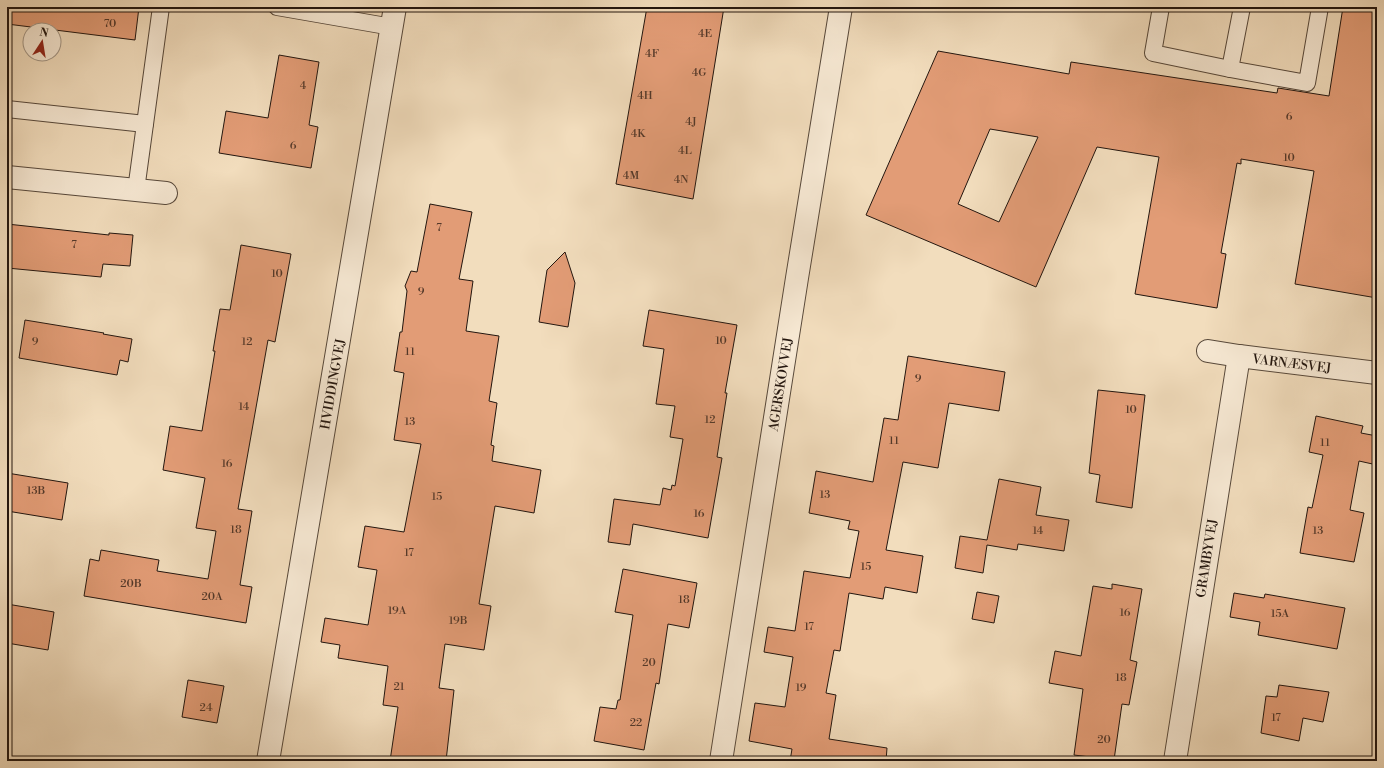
<svg xmlns="http://www.w3.org/2000/svg" width="1384" height="768" viewBox="0 0 1384 768" font-family="'Libre Bodoni',serif">
<rect width="100%" height="100%" fill="#f2ddbd"/>
<filter id="stains"><feTurbulence type="fractalNoise" baseFrequency=".005" numOctaves="4"/><feColorMatrix values="0 0 0 0 .2 0 0 0 0 .09 0 0 0 0 .02 0 0 0 .5 -.17"/></filter>
<radialGradient id="worn" r=".72"><stop offset=".6" stop-color="#630" stop-opacity="0"/><stop offset="1" stop-color="#630" stop-opacity=".3"/></radialGradient>
<g fill="#e29c76" stroke="#23160f" fill-rule="evenodd">
<polygon points="7,7 139,7 135,40 7,24"/>
<polygon points="647,7 724,7 693,199 616,184"/>
<path d="M 1343,7 L 1377,7 L 1377,298 L 1295,284 L 1314,171 L 1241,159 L 1241,164 L 1237,163 L 1221,253 L 1226,254 L 1217,308 L 1135,294 L 1159,157 L 1097,147 L 1036,287 L 866,215 L 938,51 L 1069,74 L 1071,62 L 1277,93 L 1278,88 L 1329,96 ZM 990,129 L 1038,137 L 999,222 L 958,204 Z"/>
<polygon points="279,55 319,62 309,125 318,127 311,168 219,153 226,111 268,118"/>
<polygon points="430,204 472,212 459,279 473,281 466,331 499,336 489,401 497,403 491,445 494,446 492,461 541,470 534,513 495,506 479,604 491,606 484,650 445,644 439,688 454,690 446,761 390,761 398,707 383,705 388,666 338,658 340,645 321,642 325,618 368,625 377,570 358,567 365,526 404,532 421,444 394,440 404,373 394,371 400,332 402,332 407,291 405,286 411,271 417,272"/>
<polygon points="7,224 109,235 109,233 133,235 130,266 103,264 101,277 7,268"/>
<polygon points="241,245 291,254 275,342 268,340 238,509 252,511 240,585 252,587 246,623 84,596 90,559 99,561 101,550 159,560 157,571 208,579 216,531 196,528 205,478 163,470 170,426 202,431 215,351 213,351 220,309 230,310"/>
<polygon points="565,252 575,283 568,327 539,322 547,270"/>
<polygon points="649,310 737,325 725,393 727,393 717,457 722,458 708,538 633,524 630,545 608,542 614,499 660,505 663,488 671,490 672,485 675,486 683,439 670,437 675,406 656,404 664,349 643,346"/>
<polygon points="25,320 104,333 103,334 132,339 128,362 120,360 117,375 19,358"/>
<polygon points="908,356 1005,372 999,411 949,403 938,468 903,462 886,550 923,556 917,593 885,587 883,599 849,593 840,651 834,650 826,693 836,695 829,739 887,748 886,761 790,761 792,749 749,741 755,703 785,707 793,657 764,652 768,627 795,631 804,571 850,578 859,531 848,529 850,521 809,513 816,471 873,482 884,418 898,420"/>
<polygon points="1098,390 1145,395 1132,508 1096,502 1100,475 1089,473"/>
<polygon points="1316,416 1363,426 1361,433 1377,436 1377,465 1359,461 1350,510 1364,513 1354,562 1300,553 1308,507 1312,508 1323,455 1309,452"/>
<polygon points="7,473 68,483 62,520 7,511"/>
<polygon points="999,479 1041,487 1036,515 1069,520 1064,551 1018,544 1017,550 987,545 983,573 955,568 960,536 987,540"/>
<polygon points="623,569 697,583 689,628 668,624 659,684 656,683 644,750 594,741 600,707 616,709 618,700 620,700 633,615 615,612"/>
<polygon points="1112,584 1142,589 1130,660 1137,662 1129,705 1122,704 1114,760 1074,755 1083,689 1049,683 1055,651 1081,656 1093,586 1112,589"/>
<polygon points="977,592 999,596 994,623 972,619"/>
<polygon points="1234,593 1264,598 1265,594 1345,608 1337,649 1258,635 1260,622 1230,617"/>
<polygon points="7,604 54,612 48,650 7,643"/>
<polygon points="188,680 224,686 217,723 182,717"/>
<polygon points="1279,685 1329,692 1323,722 1303,718 1299,741 1261,733 1266,696 1277,697"/>
</g>
<g fill="none" stroke-linecap="round" stroke-linejoin="round">
<g stroke="#57483a" stroke-width="18">
<g id="service">
<polyline points="277,7 392,27"/>
<polyline points="1161,7 1153,53 1230,69"/>
<polyline points="1242,7 1230,69 1307,83 1320,7"/>
<polyline points="7,109 145,124"/>
<polyline points="136,190 161,7"/>
</g>
</g>
<g stroke="#57483a" stroke-width="24">
<g id="minor">
<polyline points="7,177 166,193"/>
<polyline points="1208,351 1239,356 1377,373"/>
<polyline points="268,761 395,7"/>
<polyline points="721,761 797,278 841,7"/>
<polyline points="1175,761 1239,356"/>
</g>
</g>
<use href="#service" stroke="#f7e9d4" stroke-width="16"/>
<use href="#minor" stroke="#f7e9d4" stroke-width="22"/>
</g>
<g text-anchor="middle" stroke-width="4" stroke-linejoin="round" paint-order="stroke">
<g font-size="11" fill="#533829">
<text x="110" y="27">70</text>
<text x="705" y="37">4E</text>
<text x="652" y="57">4F</text>
<text x="699" y="76">4G</text>
<text x="303" y="89">4</text>
<text x="645" y="99">4H</text>
<text x="1289" y="120">6</text>
<text x="691" y="125">4J</text>
<text x="638" y="137">4K</text>
<text x="293" y="149">6</text>
<text x="685" y="154">4L</text>
<text x="1289" y="161">10</text>
<text x="631" y="179">4M</text>
<text x="681" y="183">4N</text>
<text x="439" y="231">7</text>
<text x="74" y="248">7</text>
<text x="277" y="277">10</text>
<text x="421" y="295">9</text>
<text x="721" y="344">10</text>
<text x="35" y="345">9</text>
<text x="247" y="345">12</text>
<text x="410" y="355">11</text>
<text x="918" y="382">9</text>
<text x="244" y="410">14</text>
<text x="1131" y="413">10</text>
<text x="710" y="423">12</text>
<text x="410" y="425">13</text>
<text x="894" y="444">11</text>
<text x="1325" y="446">11</text>
<text x="227" y="467">16</text>
<text x="36" y="494">13B</text>
<text x="825" y="498">13</text>
<text x="437" y="500">15</text>
<text x="699" y="517">16</text>
<text x="236" y="533">18</text>
<text x="1038" y="534">14</text>
<text x="1318" y="534">13</text>
<text x="409" y="556">17</text>
<text x="866" y="570">15</text>
<text x="131" y="587">20B</text>
<text x="212" y="600">20A</text>
<text x="684" y="603">18</text>
<text x="397" y="614">19A</text>
<text x="1125" y="616">16</text>
<text x="1280" y="617">15A</text>
<text x="458" y="624">19B</text>
<text x="809" y="630">17</text>
<text x="649" y="666">20</text>
<text x="1121" y="681">18</text>
<text x="399" y="690">21</text>
<text x="801" y="691">19</text>
<text x="206" y="711">24</text>
<text x="1276" y="721">17</text>
<text x="636" y="726">22</text>
<text x="1104" y="743">20</text>
</g>
<g font-size="13" fill="#23160f" stroke="#f7e9d4">
<text transform="translate(1292 363) rotate(7)" y="5">VARNÆSVEJ</text>
<text transform="translate(332 384) rotate(-80)" y="5">HVIDDINGVEJ</text>
<text transform="translate(780 384) rotate(-81)" y="5">AGERSKOVVEJ</text>
<text transform="translate(1206 558) rotate(-81)" y="5">GRAMBYVEJ</text>
</g>
</g>
<rect width="1384" height="768" fill="none" stroke="#f2ddbd" stroke-width="24"/>
<rect x="8" y="8" width="1368" height="752" fill="none" stroke="#23160f" stroke-width="2"/>
<rect x="12" y="12" width="1360" height="744" fill="none" stroke="#23160f"/>
<g transform="translate(42 42) rotate(12)"><circle r="19" fill="#f7e9d4" stroke="#a29585"/>
<path d="M0-3L7 15L0 10L-7 15Z" fill="#8f2418"/>
<text y="-6" font-size="11" font-weight="bold" text-anchor="middle" fill="#23160f">N</text>
</g>
<rect width="100%" height="100%" filter="url(#stains)"/>
<rect width="100%" height="100%" fill="url(#worn)"/>
</svg>
